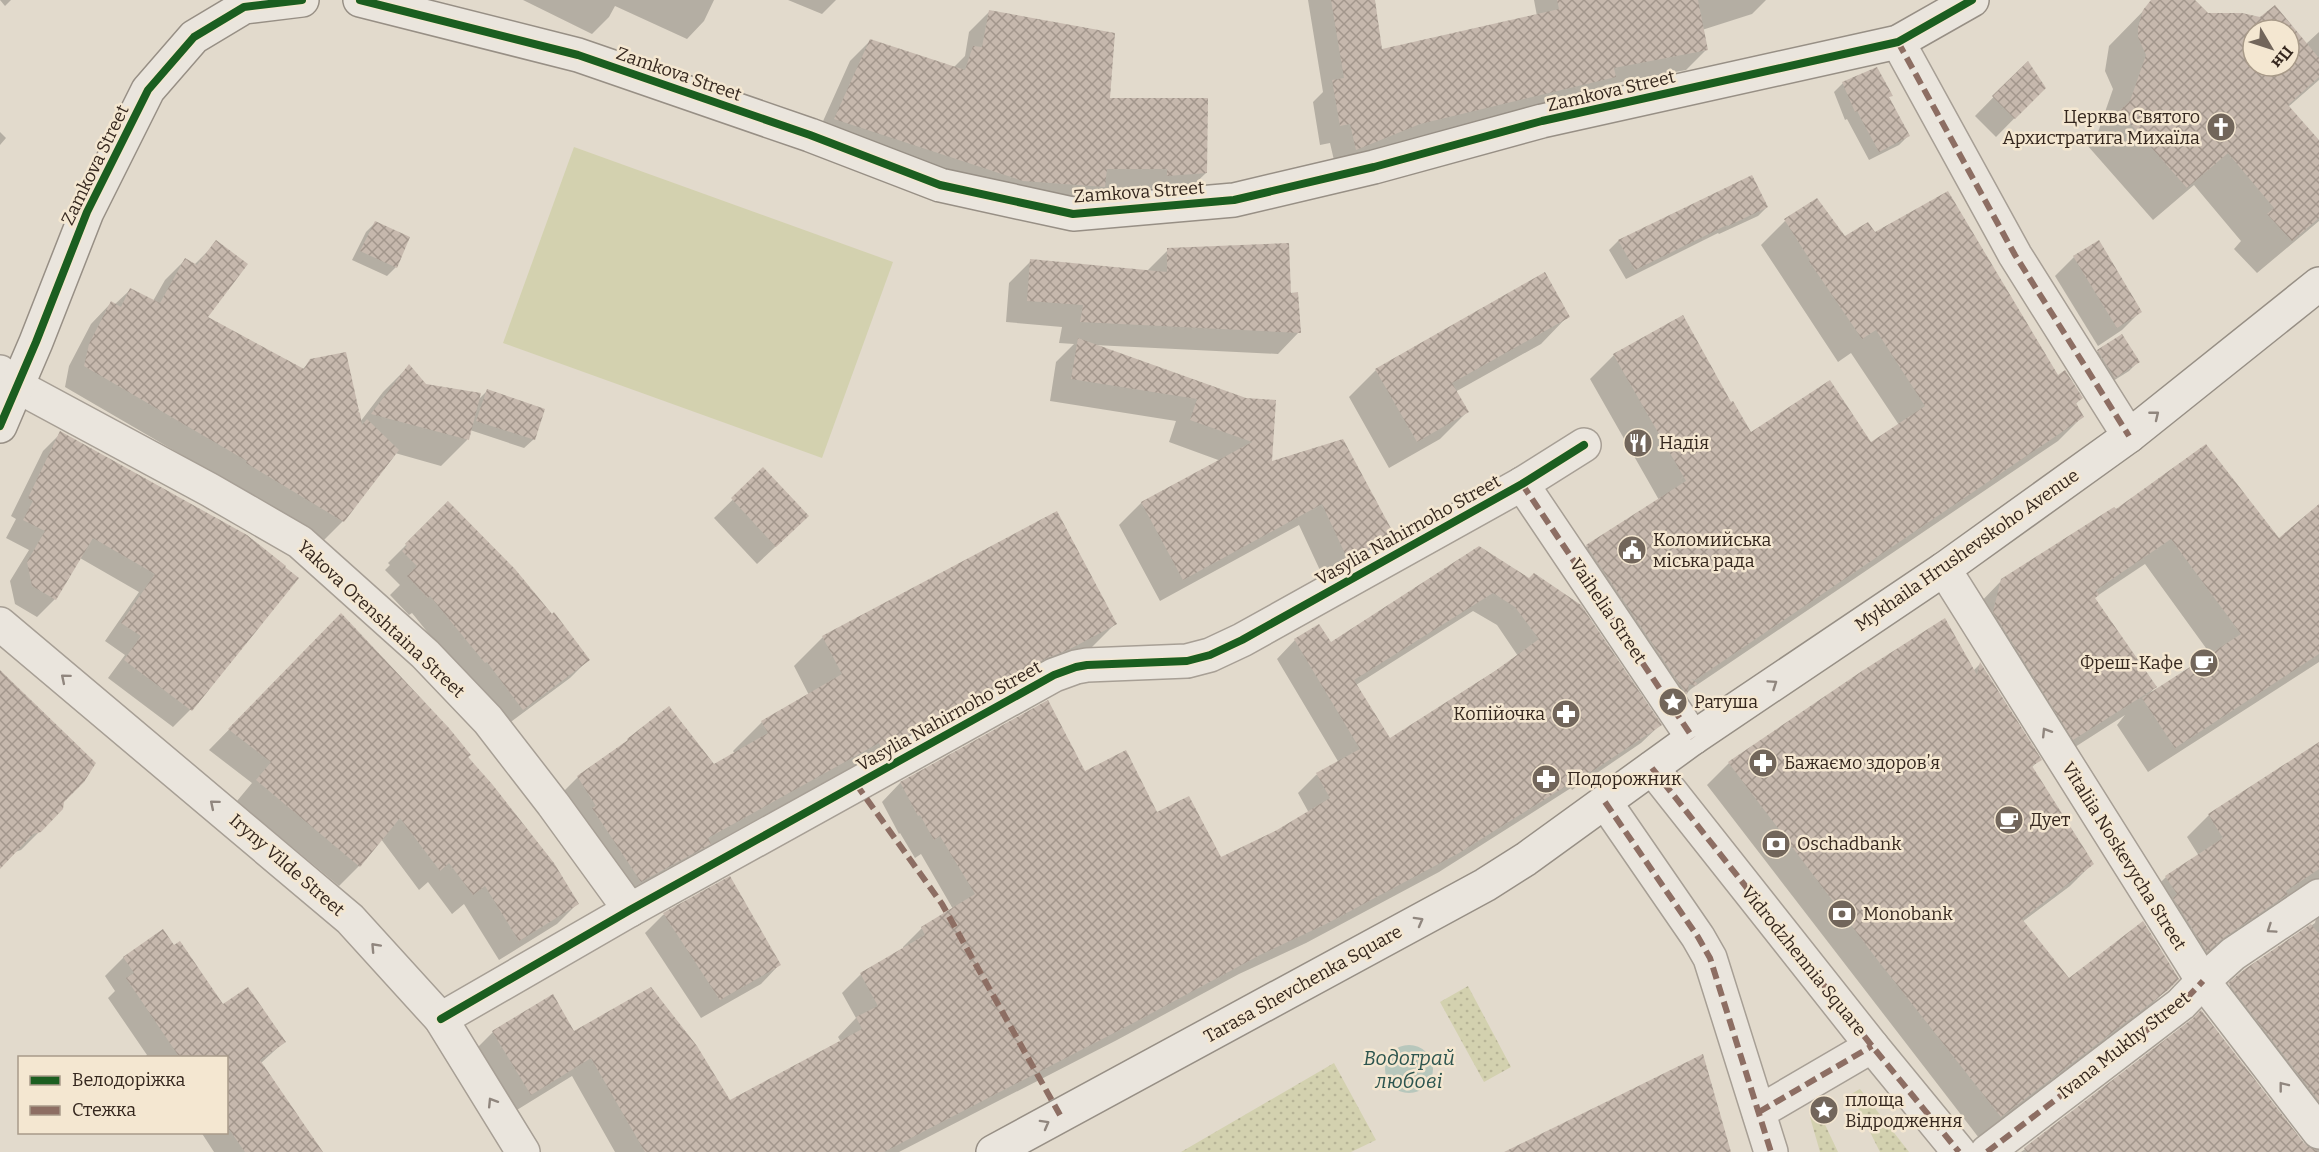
<svg xmlns="http://www.w3.org/2000/svg" width="2319" height="1152" viewBox="0 0 2319 1152" font-family="Bitter,serif">
<defs>
<pattern id="green-dots" width="8" height="8" patternUnits="userSpaceOnUse" patternTransform="scale(1.5)"><rect width="8" height="8" fill="#d3d1af"/><path d="M2 2h.1M6 6h.1" fill="none" stroke="#b6b396" stroke-width="1.8" stroke-linecap="round"/></pattern>
<pattern id="building-cross-hatch" width="8" height="8" patternUnits="userSpaceOnUse" patternTransform="scale(1.5)"><rect width="8" height="8" fill="#c6b8ad"/><path d="M0 0l8 8M0 8l8-8" fill="none" stroke="#a2968c"/></pattern>
</defs>
<rect width="100%" height="100%" fill="#e2dacc"/>
<g fill="url(#green-dots)">
<polygon points="1468,986 1511,1067 1484,1082 1440,1002"/>
<polygon points="1334,1063 1376,1140 1351,1152 1181,1152"/>
<polygon points="1860,1089 1909,1152 1880,1152 1851,1094"/>
<polygon points="1819,1112 1838,1152 1820,1152 1810,1117"/>
</g>
<polygon fill="#d3d1af" points="574,147 893,262 822,458 503,343"/>
<circle fill="#b7c7bc" cx="1409" cy="1069" r="24"/>
<g fill="#0003" fill-rule="evenodd">
<polygon points="0,0 11,0 5,6"/>
<polygon points="523,0 714,0 704,21 687,39 615,6 609,17 592,34"/>
<polygon points="788,0 836,0 822,14"/>
<polygon points="1308,0 1373,0 1381,51 1537,16 1534,0 1766,0 1752,14 1702,30 1706,50 1686,70 1605,85 1594,96 1336,169 1330,143 1320,145 1313,102 1323,92"/>
<path d="M 2154,0 L 2191,0 L 2208,15 L 2260,18 L 2275,7 L 2306,44 L 2319,32 L 2319,80 L 2288,107 L 2319,142 L 2319,221 L 2257,273 L 2234,249 L 2241,241 L 2194,185 L 2153,220 L 2087,145 L 2097,135 L 2113,89 L 2105,71 L 2109,46 ZM 2253,30 L 2289,30 L 2289,66 L 2253,66 Z"/>
<polygon points="990,11 1109,100 1206,173 1185,193 1147,195 1147,189 1101,189 1083,206 815,139 850,61 870,41 953,68 965,56 969,32"/>
<polygon points="2027,63 2044,88 1996,137 1975,116"/>
<polygon points="1843,83 1891,95 1888,98 1908,136 1899,145 1869,160 1847,119 1845,120 1834,92"/>
<polygon points="0,132 6,138 0,145"/>
<polygon points="1752,177 1767,207 1758,216 1719,234 1718,233 1626,279 1609,250 1618,241"/>
<polygon points="1785,221 1845,238 1874,234 2058,377 2081,398 2075,405 2082,417 2058,441 1691,689 1662,718 1563,570 1587,546 1659,500 1590,379 1614,355 1730,404 1751,434 1870,444 1899,425 1851,353 1838,362 1761,245"/>
<polygon points="375,223 396,267 387,276 352,260 366,232"/>
<polygon points="217,242 205,317 302,370 311,360 358,410 356,412 360,422 383,392 409,366 425,385 477,401 487,391 534,439 524,448 470,430 467,440 441,466 395,453 343,521 323,541 228,482 65,387 69,366 91,324 111,303 114,305 130,290 153,301 165,280 185,260 194,265"/>
<polygon points="2098,242 2141,311 2122,330 2098,346 2055,276 2074,257"/>
<polygon points="1168,250 1289,294 1299,332 1278,354 1094,345 1245,399 1271,463 1393,533 1370,555 1325,581 1299,525 1160,601 1119,525 1141,503 1221,461 1169,442 1176,421 1050,401 1056,362 1074,344 1059,343 1062,327 1006,322 1009,283 1031,261 1146,272"/>
<polygon points="1568,316 1541,344 1455,392 1467,412 1440,439 1389,468 1349,397 1376,370"/>
<polygon points="2098,351 2138,362 2129,371 2105,386 2089,360"/>
<polygon points="61,433 283,567 190,710 173,727 108,678 125,655 105,641 139,592 80,558 55,599 37,617 15,604 10,581 29,550 6,538 16,519 11,516 43,451"/>
<polygon points="763,470 789,534 757,564 714,518"/>
<polygon points="448,503 588,660 570,678 504,727 412,613 409,615 390,595 400,585 385,570 390,565 388,563"/>
<path d="M 2319,506 L 2319,662 L 2148,772 L 2117,725 L 2125,715 L 2047,765 L 1968,638 L 1976,607 L 2002,580 L 2114,509 L 2279,540 ZM 2145,564 L 2211,655 L 2148,696 L 2155,687 L 2094,598 Z"/>
<path d="M 1479,548 L 1660,725 L 1641,743 L 1572,790 L 1571,788 L 1439,872 L 1306,943 L 1239,974 L 1117,1040 L 899,1152 L 615,1152 L 572,1076 L 512,1113 L 474,1051 L 493,1032 L 573,1033 L 730,1102 L 841,1042 L 838,1037 L 856,1018 L 842,993 L 861,974 L 903,949 L 903,947 L 922,928 L 953,909 L 921,854 L 915,858 L 900,833 L 899,834 L 882,802 L 900,783 L 1047,702 L 1085,773 L 1156,814 L 1221,859 L 1278,831 L 1309,813 L 1298,793 L 1316,775 L 1339,763 L 1277,659 L 1295,640 L 1330,644 ZM 1473,611 L 1497,625 L 1518,656 L 1390,740 L 1356,685 Z"/>
<polygon points="341,615 466,757 577,904 557,924 499,960 464,904 452,914 428,882 419,890 381,839 359,866 339,886 237,801 252,783 209,750"/>
<polygon points="1115,624 1086,653 612,910 549,806 578,777 619,749 628,740 713,766 735,754 733,751 762,722 809,695 794,666 823,637"/>
<polygon points="1980,664 2040,759 2031,768 2092,864 2070,886 2022,922 2068,980 2177,978 2145,1012 1979,1138 1707,785 1729,763 1863,672 1973,671"/>
<polygon points="0,672 62,802 40,831 21,850 15,852 0,867"/>
<polygon points="2319,743 2319,1152 2021,1152 2025,1149 2303,1145 2315,1151 2312,1143 2207,1007 2246,970 2315,923 2316,918 2313,908 2285,902 2198,961 2144,899 2166,877 2199,856 2187,837 2209,815"/>
<polygon points="729,878 779,965 761,984 701,1018 645,933 663,915"/>
<polygon points="162,931 222,1006 284,1042 261,1063 321,1152 214,1152 201,1132 226,1132 226,1058 144,1058 147,1055 108,998 115,991 105,976 123,958"/>
</g>
<g fill="url(#building-cross-hatch)" fill-rule="evenodd">
<polygon points="1331,0 1375,0 1382,49 1559,9 1557,0 1698,0 1708,50 1614,68 1616,77 1420,124 1356,150 1350,124 1340,126 1332,80 1344,78"/>
<path d="M 2151,0 L 2195,0 L 2208,13 L 2242,13 L 2260,17 L 2275,5 L 2319,58 L 2319,77 L 2288,105 L 2319,140 L 2319,218 L 2292,241 L 2267,214 L 2274,208 L 2228,153 L 2187,188 L 2119,111 L 2130,101 L 2146,55 L 2138,37 L 2138,27 L 2143,10 ZM 2253,30 L 2289,30 L 2289,66 L 2253,66 Z"/>
<polygon points="989,10 1115,33 1110,98 1208,98 1207,173 1167,176 1167,169 1107,169 1105,187 1023,181 834,119 870,39 965,70 973,46 982,47"/>
<polygon points="2028,61 2046,88 2015,119 1992,96"/>
<polygon points="1877,67 1893,96 1889,97 1910,136 1879,152 1857,111 1855,112 1842,82"/>
<polygon points="1752,175 1768,207 1728,226 1727,225 1635,270 1618,240"/>
<polygon points="1948,191 2058,375 2065,370 2083,398 2076,403 2084,417 1695,680 1691,679 1697,683 1696,686 1689,684 1687,695 1586,545 1686,481 1613,354 1683,315 1731,402 1733,401 1751,432 1830,380 1871,442 1925,406 1876,330 1862,339 1809,261 1810,260 1784,219 1817,198 1845,236 1868,222 1875,232"/>
<polygon points="375,221 410,237 397,268 360,251"/>
<polygon points="216,240 248,264 208,317 304,369 310,359 346,352 359,411 357,410 360,413 362,425 367,419 399,450 344,522 246,463 247,461 84,366 89,344 111,301 121,307 130,288 160,303 185,258 197,265"/>
<polygon points="2099,240 2142,312 2117,328 2073,256"/>
<polygon points="1289,243 1291,293 1298,292 1301,333 1080,322 1083,305 1027,301 1030,259 1167,272 1167,248"/>
<polygon points="1545,272 1570,317 1452,383 1469,412 1417,442 1375,369"/>
<polygon points="2122,334 2140,362 2115,378 2097,350"/>
<polygon points="1078,338 1246,398 1276,400 1272,461 1343,439 1394,534 1348,560 1322,504 1183,580 1141,502 1252,442 1190,420 1197,399 1071,379"/>
<polygon points="409,364 426,384 481,393 469,440 371,414"/>
<polygon points="487,389 545,409 535,440 476,421"/>
<polygon points="60,431 247,535 286,566 285,567 299,578 192,711 124,660 141,636 121,623 155,574 93,538 56,600 32,586 27,562 45,531 23,520 33,501 28,498"/>
<polygon points="2206,444 2279,538 2319,504 2319,654 2175,748 2142,698 2241,634 2171,539 2096,590 2099,595 2095,598 2157,687 2073,740 1993,612 2001,579 2114,507 2116,509"/>
<polygon points="763,467 809,516 776,547 731,498"/>
<polygon points="448,501 515,569 552,614 554,612 590,660 523,710 487,662 485,663 430,596 428,598 407,576 417,566 402,551 407,546 405,544"/>
<polygon points="1057,511 1117,624 1070,649 1045,659 882,749 879,743 708,838 711,844 641,882 592,808 596,806 577,776 628,740 627,739 669,706 714,764 768,733 761,721 842,674 822,636"/>
<path d="M 1479,546 L 1529,578 L 1534,573 L 1581,605 L 1662,725 L 1591,772 L 1590,771 L 1459,853 L 1326,924 L 1260,955 L 1137,1021 L 884,1152 L 645,1152 L 591,1058 L 531,1095 L 492,1031 L 553,994 L 574,1031 L 651,987 L 697,1046 L 730,1100 L 862,1029 L 856,1017 L 878,1006 L 860,973 L 925,935 L 921,927 L 975,894 L 940,836 L 934,840 L 920,815 L 918,816 L 900,782 L 1048,700 L 1085,771 L 1126,750 L 1157,812 L 1189,796 L 1221,857 L 1277,830 L 1330,798 L 1316,773 L 1360,749 L 1294,639 L 1319,624 L 1331,642 ZM 1493,593 L 1515,607 L 1539,639 L 1495,671 L 1390,738 L 1354,680 Z"/>
<polygon points="341,613 449,728 471,755 468,757 492,784 554,863 579,904 519,941 485,886 473,895 449,863 440,871 400,818 360,867 256,780 271,762 228,729"/>
<polygon points="1945,618 1977,675 1980,662 2042,760 2032,766 2094,864 2022,919 2069,978 2143,921 2179,979 2168,990 2001,1117 1876,958 1728,762 1862,671"/>
<polygon points="0,670 96,763 84,782 64,802 63,809 41,832 33,834 0,869"/>
<polygon points="2319,742 2319,869 2286,891 2288,894 2222,939 2207,952 2173,898 2177,894 2165,876 2223,838 2208,814"/>
<polygon points="730,876 781,965 720,1000 663,913"/>
<polygon points="2311,924 2319,934 2319,1101 2228,983 2245,969"/>
<polygon points="163,929 174,945 180,941 223,1004 248,987 286,1042 260,1060 323,1152 245,1152 226,1125 226,1058 180,1058 126,978 134,973 123,957"/>
<polygon points="2201,1010 2304,1143 2319,1152 2027,1152 2024,1148 2192,1019"/>
<polygon points="1703,1054 1731,1152 1504,1152 1612,1099"/>
</g>
<g fill="none" stroke-linecap="round" stroke-linejoin="round">
<g stroke="#a79f95" stroke-width="36">
<g id="pedestrian">
<polyline points="1898,42 2015,255 2129,436"/>
<polyline points="1522,484 1693,738"/>
<polyline points="1652,768 1872,1046 1959,1152"/>
<polyline points="1605,802 1698,937 1710,958 1771,1152"/>
<polyline points="1759,1112 1872,1046"/>
<polyline points="1987,1152 2181,1004 2203,981"/>
</g>
</g>
<g stroke="#a79f95" stroke-width="36">
<g id="minor">
<polyline points="0,372 17,386 210,490 300,542 425,654 488,720 553,804 630,910"/>
<polyline points="1944,569 2203,981 2319,1132"/>
<polyline points="0,624 350,919 441,1019 523,1152"/>
<polyline points="2203,981 2233,954 2319,896"/>
<polyline points="441,1019 630,910 1054,675 1076,667 1087,665 1187,661 1210,655 1242,640 1522,484 1584,445"/>
</g>
</g>
<g stroke="#978f85" stroke-width="36">
<g id="secondary">
<polyline points="360,0 578,55 810,135 940,185 1073,214 1234,200 1374,167 1542,121 1898,42 1972,0"/>
<polyline points="0,426 36,342 87,212 148,90 194,37 244,7 302,0"/>
<polyline points="993,1152 1485,885 1526,859 1693,738 1944,569 2129,436 2319,284"/>
</g>
</g>
<use href="#pedestrian" stroke="#eae5dd" stroke-width="33"/>
<use href="#minor" stroke="#eae5dd" stroke-width="33"/>
<use href="#secondary" stroke="#eae5dd" stroke-width="33"/>
<g stroke="#8d6e63" stroke-width="6" stroke-dasharray="12 6" stroke-linecap="butt">
<polyline points="1898,42 2015,255 2129,436"/>
<polyline points="1522,484 1693,738"/>
<polyline points="1652,768 1872,1046 1959,1152"/>
<polyline points="856,784 942,904 1060,1115"/>
<polyline points="1605,802 1698,937 1710,958 1771,1152"/>
<polyline points="1759,1112 1872,1046"/>
<polyline points="1987,1152 2181,1004 2203,981"/>
</g>
<g stroke="#f4e7d1" stroke-width="11">
<g id="cycleway">
<polyline points="360,0 578,55 810,135 940,185 1073,214 1234,200 1374,167 1542,121 1898,42 1972,0"/>
<polyline points="0,426 36,342 87,212 148,90 194,37 244,7 302,0"/>
<polyline points="441,1019 630,910 1054,675 1076,667 1087,665 1187,661 1210,655 1242,640 1522,484 1584,445"/>
</g>
</g>
<use href="#cycleway" stroke="#1b5e20" stroke-width="8"/>
</g>
<defs><path id="oneway-chevron" d="M-2-3.5L2.5 0L-2 3.5" fill="none" stroke-width="1.6" stroke-linecap="round" stroke-linejoin="round" transform="scale(1.5)"/></defs>
<g stroke="#90867e">
<use href="#oneway-chevron" transform="translate(2155 415) rotate(-39)"/>
<use href="#oneway-chevron" transform="translate(65 678) rotate(-140)"/>
<use href="#oneway-chevron" transform="translate(1773 684) rotate(-34)"/>
<use href="#oneway-chevron" transform="translate(2046 732) rotate(-122)"/>
<use href="#oneway-chevron" transform="translate(214 804) rotate(-140)"/>
<use href="#oneway-chevron" transform="translate(1419 921) rotate(-29)"/>
<use href="#oneway-chevron" transform="translate(2271 929) rotate(146)"/>
<use href="#oneway-chevron" transform="translate(375 947) rotate(-133)"/>
<use href="#oneway-chevron" transform="translate(2283 1086) rotate(-128)"/>
<use href="#oneway-chevron" transform="translate(492 1102) rotate(-122)"/>
<use href="#oneway-chevron" transform="translate(1045 1124) rotate(-29)"/>
</g>
<defs>
<g id="church-disc" transform="scale(1.5)"><circle r="9.5" fill="#72665b" stroke="#f4e7d1"/><path d="M-1.2-6h2.4v3.5h3.3v2.4h-3.3V6h-2.4V-.1h-3.3v-2.4h3.3Z" fill="#fff"/></g>
<g id="restaurant-disc" transform="scale(1.5)"><circle r="9.5" fill="#72665b" stroke="#f4e7d1"/><path d="M-5-6h1v4h1v-4h1v4h1v-4h1v5L-1.5 .5V6h-2V.5L-5-1ZM5-6V6H3V1.5H1.5Q1.5-4 5-6Z" fill="#fff"/></g>
<g id="civic-disc" transform="scale(1.5)"><circle r="9.5" fill="#72665b" stroke="#f4e7d1"/><path d="M-.6-6.5H3V-4.5H.6V-3L4-1V1h2V6H-6V1h2V-1L-.6-3ZM-1.2 2.5V6h2.4V2.5Z" fill="#fff"/></g>
<g id="cafe-disc" transform="scale(1.5)"><circle r="9.5" fill="#72665b" stroke="#f4e7d1"/><path d="M-5.5-4.5H6V0H3Q3 3.5 0 3.5H-2.5Q-5.5 3.5-5.5 0ZM3-3.2v2h1.7v-2ZM-6 4.5H4V6H-6Z" fill="#fff"/></g>
<g id="sight-disc" transform="scale(1.5)"><circle r="9.5" fill="#72665b" stroke="#f4e7d1"/><path d="M0-6L1.8-2.2L6-1.7L2.9 1.2L3.7 5.4L0 3.3L-3.7 5.4L-2.9 1.2L-6-1.7L-1.8-2.2Z" fill="#fff"/></g>
<g id="pharmacy-disc" transform="scale(1.5)"><circle r="9.5" fill="#72665b" stroke="#f4e7d1"/><path d="M-2-6h4v4h4v4h-4v4h-4v-4h-4v-4h4Z" fill="#fff"/></g>
<g id="bank-disc" transform="scale(1.5)"><circle r="9.5" fill="#72665b" stroke="#f4e7d1"/><path d="M-6-4H6V4H-6ZM0-2.3a2.3 2.3 0 1 0 0 4.6a2.3 2.3 0 1 0 0-4.6Z" fill="#fff"/></g>
</defs>
<g fill-rule="evenodd">
<use href="#church-disc" x="2221" y="127"/>
<use href="#restaurant-disc" x="1638" y="443"/>
<use href="#civic-disc" x="1632" y="550"/>
<use href="#cafe-disc" x="2204" y="663"/>
<use href="#sight-disc" x="1673" y="702"/>
<use href="#pharmacy-disc" x="1566" y="714"/>
<use href="#pharmacy-disc" x="1763" y="763"/>
<use href="#pharmacy-disc" x="1546" y="779"/>
<use href="#cafe-disc" x="2009" y="820"/>
<use href="#bank-disc" x="1776" y="844"/>
<use href="#bank-disc" x="1842" y="914"/>
<use href="#sight-disc" x="1824" y="1110"/>
</g>
<g text-anchor="middle" stroke-width="5" stroke-linejoin="round" paint-order="stroke">
<g font-size="18" fill="#35271e" stroke="#f4e7d1">
<text transform="translate(679 74) rotate(19)" y="6">Zamkova Street</text>
<text transform="translate(1611 91) rotate(-13)" y="6">Zamkova Street</text>
<text transform="translate(95 165) rotate(-64)" y="6">Zamkova Street</text>
<text transform="translate(1139 192) rotate(-4)" y="6">Zamkova Street</text>
<text transform="translate(1408 530) rotate(-29)" y="6">Vasylia Nahirnoho Street</text>
<text transform="translate(1967 550) rotate(-35)" y="6">Mykhaila Hrushevskoho Avenue</text>
<text transform="translate(1608 611) rotate(56)" y="6">Vaihelia Street</text>
<text transform="translate(381 619) rotate(43)" y="6">Yakova Orenshtaina Street</text>
<text transform="translate(949 716) rotate(-29)" y="6">Vasylia Nahirnoho Street</text>
<text transform="translate(2124 856) rotate(58)" y="6">Vitaliia Noskevycha Street</text>
<text transform="translate(287 865) rotate(41)" y="6">Iryny Vilde Street</text>
<text transform="translate(1804 961) rotate(51)" y="6">Vidrodzhennia Square</text>
<text transform="translate(1303 984) rotate(-29)" y="6">Tarasa Shevchenka Square</text>
<text transform="translate(2124 1045) rotate(-38)" y="6">Ivana Mukhy Street</text>
</g>
<g font-size="18" fill="#35271e" stroke="#f4e7d1" text-anchor="start">
<text x="2200" y="123" text-anchor="end">Церква Святого<tspan x="2200" dy="21">Архистратига Михаїла</tspan></text>
<text x="1659" y="449">Надія</text>
<text x="1653" y="546">Коломийська<tspan x="1653" dy="21">міська рада</tspan></text>
<text x="2183" y="669" text-anchor="end">Фреш-Кафе</text>
<text x="1694" y="708">Ратуша</text>
<text x="1545" y="720" text-anchor="end">Копійочка</text>
<text x="1784" y="769">Бажаємо здоровʼя</text>
<text x="1567" y="785">Подорожник</text>
<text x="2030" y="826">Дует</text>
<text x="1797" y="850">Oschadbank</text>
<text x="1863" y="920">Monobank</text>
<text x="1845" y="1106">площа<tspan x="1845" dy="21">Відродження</tspan></text>
</g>
<g font-size="20" font-style="italic" fill="#2d554f" stroke="#f4e7d1">
<text x="1409" y="1065">Водограй<tspan x="1409" dy="23">любові</tspan></text>
</g>
</g>
<rect x="18" y="1056" width="210" height="78" fill="#f4e7d1" stroke="#a89a89" stroke-width="1.5"/>
<rect x="30" y="1076" width="30" height="9" fill="#1b5e20" stroke="#a89a89" stroke-width="1.5"/>
<text x="72" y="1086" font-size="18" fill="#35271e">Велодоріжка</text>
<rect x="30" y="1106" width="30" height="9" fill="#8d6e63" stroke="#a89a89" stroke-width="1.5"/>
<text x="72" y="1116" font-size="18" fill="#35271e">Стежка</text>
<g transform="translate(2271 48) rotate(129)"><circle r="28" fill="#f4e7d1" stroke="#a89a89" stroke-width="1.5"/>
<path d="M0-4.5L10 22L0 15L-10 22Z" fill="#72665b"/>
<text y="-9" font-size="16" font-weight="bold" text-anchor="middle" fill="#35271e">Пн</text>
</g>
</svg>
